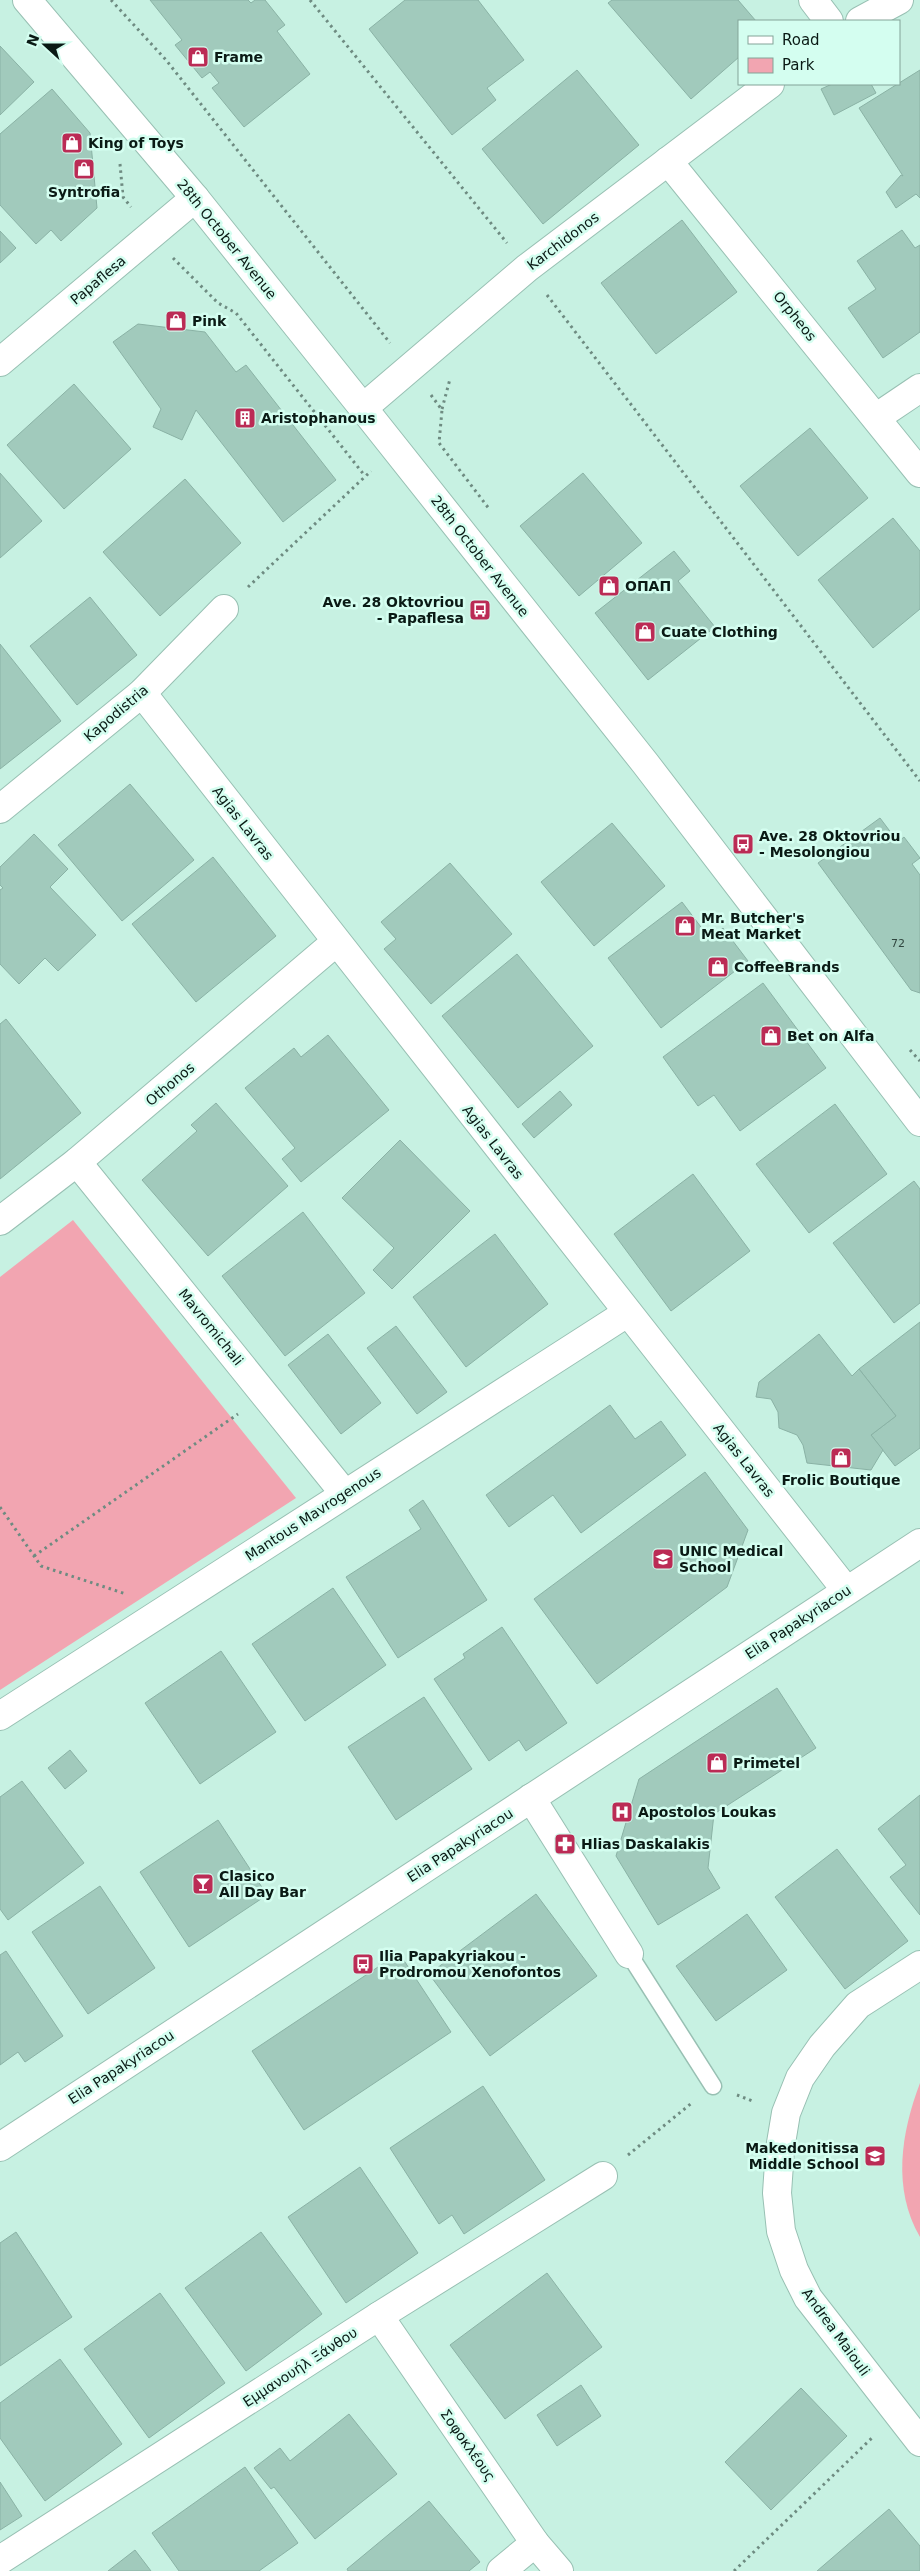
<svg xmlns="http://www.w3.org/2000/svg" width="920" height="2571" viewBox="0 0 920 2571" font-family="'DejaVu Sans',sans-serif">
<rect width="100%" height="100%" fill="#c7f1e2"/>
<g fill="#f2a5b1">
<polygon points="73,1220 296,1498 0,1690 0,1277"/>
<path d="M 920,2083 L 920,2237 C 892,2189 901,2133 920,2083 Z"/>
</g>
<g fill="#a1cabc" stroke="#8ab2a5">
<polygon points="150,0 248,0 251,3 255,0 265,0 285,25 277,31 310,74 244,127 212,88 219,83 210,72 202,78 175,45 182,40"/>
<polygon points="405,0 478,0 524,60 487,88 496,100 452,135 369,29"/>
<polygon points="612,0 738,0 756,21 739,21 739,57 691,99 608,3"/>
<polygon points="0,46 34,82 0,115"/>
<polygon points="577,70 639,145 543,224 482,149"/>
<polygon points="920,70 920,198 916,194 896,208 886,192 901,175 903,176 859,108"/>
<polygon points="832,84 871,84 876,93 834,115 821,89"/>
<polygon points="52,89 90,133 97,208 61,241 51,230 36,244 0,205 0,134"/>
<polygon points="682,220 737,292 656,354 601,283"/>
<polygon points="902,230 915,248 920,245 920,332 883,358 848,308 876,289 857,261"/>
<polygon points="0,231 16,248 0,263"/>
<polygon points="138,324 205,332 236,372 246,365 336,480 283,522 196,410 182,440 153,427 161,409 113,342"/>
<polygon points="74,384 131,449 64,509 7,445"/>
<polygon points="810,428 868,498 798,556 740,486"/>
<polygon points="0,473 42,521 0,558"/>
<polygon points="583,473 642,543 579,596 520,526"/>
<polygon points="185,479 241,543 160,616 103,552"/>
<polygon points="893,518 920,551 920,609 873,648 818,580"/>
<polygon points="674,551 690,571 678,581 715,627 648,680 595,613"/>
<polygon points="90,597 137,655 77,705 30,646"/>
<polygon points="0,644 61,721 0,769"/>
<polygon points="130,784 194,860 122,921 58,845"/>
<polygon points="880,818 898,842 904,837 920,858 912,864 920,875 920,993 911,990 818,863"/>
<polygon points="612,823 665,886 594,946 541,882"/>
<polygon points="34,834 68,869 50,887 96,935 58,971 45,958 19,984 0,964 0,890 3,888 0,885 0,867"/>
<polygon points="213,857 276,936 196,1002 132,924"/>
<polygon points="450,863 512,934 431,1004 384,949 396,939 381,922"/>
<polygon points="682,902 710,939 723,928 748,961 661,1028 608,958"/>
<polygon points="517,954 593,1046 518,1108 442,1016"/>
<polygon points="763,983 826,1068 740,1131 714,1095 698,1106 663,1057"/>
<polygon points="6,1019 81,1113 0,1179 0,1024"/>
<polygon points="328,1035 389,1110 301,1182 282,1159 295,1148 245,1088 294,1048 301,1057"/>
<polygon points="560,1091 572,1105 534,1138 522,1124"/>
<polygon points="216,1103 288,1186 208,1256 142,1180 197,1131 191,1125"/>
<polygon points="835,1104 887,1174 809,1233 756,1164"/>
<polygon points="400,1140 470,1211 392,1289 373,1270 394,1248 342,1198"/>
<polygon points="693,1174 750,1251 671,1311 614,1234"/>
<polygon points="914,1181 920,1189 920,1303 894,1323 833,1243"/>
<polygon points="303,1212 365,1293 285,1356 222,1276"/>
<polygon points="495,1234 548,1304 466,1367 413,1297"/>
<polygon points="920,1322 920,1448 895,1466 871,1435 896,1416 859,1369"/>
<polygon points="396,1326 447,1392 417,1414 367,1348"/>
<polygon points="328,1334 381,1403 341,1434 288,1365"/>
<polygon points="819,1334 852,1376 859,1369 896,1416 871,1435 883,1450 871,1470 807,1463 803,1445 797,1435 779,1428 778,1412 771,1399 756,1397 759,1382"/>
<polygon points="610,1405 635,1439 661,1421 686,1455 581,1533 553,1495 509,1527 486,1495"/>
<polygon points="705,1472 748,1530 727,1587 597,1684 534,1599"/>
<polygon points="423,1500 487,1600 398,1658 346,1577 421,1529 409,1510"/>
<polygon points="333,1588 386,1665 305,1721 252,1644"/>
<polygon points="502,1627 567,1723 526,1751 519,1740 489,1761 434,1679 465,1658 463,1654"/>
<polygon points="221,1651 276,1732 200,1784 145,1703"/>
<polygon points="777,1688 816,1748 714,1814 708,1868 720,1888 658,1925 616,1856 639,1779"/>
<polygon points="424,1697 472,1769 396,1820 348,1747"/>
<polygon points="70,1750 87,1771 65,1789 48,1768"/>
<polygon points="22,1781 84,1863 8,1920 0,1909 0,1797"/>
<polygon points="920,1795 920,1915 890,1877 906,1865 878,1829"/>
<polygon points="218,1820 267,1895 189,1947 140,1872"/>
<polygon points="837,1849 908,1941 845,1989 775,1897"/>
<polygon points="100,1886 155,1968 88,2014 32,1932"/>
<polygon points="536,1894 597,1976 490,2056 429,1974"/>
<polygon points="747,1914 787,1970 716,2021 676,1966"/>
<polygon points="6,1951 63,2036 25,2062 18,2052 0,2065 0,1955"/>
<polygon points="399,1953 451,2032 304,2130 252,2051"/>
<polygon points="483,2086 545,2180 464,2234 452,2215 439,2224 390,2148"/>
<polygon points="360,2167 418,2253 346,2303 288,2217"/>
<polygon points="16,2232 72,2317 0,2366 0,2243"/>
<polygon points="261,2232 322,2314 246,2371 185,2288"/>
<polygon points="547,2273 602,2347 505,2419 450,2345"/>
<polygon points="160,2293 225,2383 149,2438 84,2349"/>
<polygon points="60,2359 122,2444 45,2501 0,2438 0,2403"/>
<polygon points="581,2385 601,2416 557,2446 537,2415"/>
<polygon points="801,2388 847,2436 771,2510 725,2462"/>
<polygon points="349,2414 397,2474 315,2539 274,2487 271,2489 254,2468 280,2448 290,2461"/>
<polygon points="245,2467 298,2543 259,2571 179,2571 152,2533"/>
<polygon points="0,2482 22,2516 0,2530"/>
<polygon points="429,2501 480,2562 469,2571 348,2571 347,2569"/>
<polygon points="889,2509 920,2546 920,2571 817,2571"/>
<polygon points="135,2550 151,2571 108,2571"/>
</g>
<g fill="none" stroke-linecap="round" stroke-linejoin="round">
<g stroke="#98c0b3" stroke-width="19">
<polyline id="service" points="629,1954 713,2086"/>
</g>
<g stroke="#98c0b3" stroke-width="30">
<g id="minor">
<polyline points="813,0 829,21"/>
<polyline points="860,21 899,0"/>
<polyline points="668,161 920,473"/>
<polyline points="0,362 195,198"/>
<polyline points="363,408 527,268 770,84"/>
<polyline points="877,417 920,388"/>
<polyline points="142,693 846,1590"/>
<polyline points="0,809 142,693 224,609"/>
<polyline points="77,1162 344,1493"/>
<polyline points="0,1221 77,1162 336,942"/>
<polyline points="0,1716 627,1313"/>
<polyline points="531,1798 629,1954"/>
<polyline points="920,1965 858,2005 822,2046 800,2078 786,2113 780,2149 777,2193 781,2231 794,2270 808,2298 920,2442"/>
<polyline points="379,2316 535,2543 559,2571"/>
<polyline points="0,2560 379,2316 603,2176"/>
<polyline points="501,2571 535,2543"/>
</g>
</g>
<g stroke="#98c0b3" stroke-width="30">
<g id="secondary">
<polyline points="27,0 195,198 363,408 645,763 920,1122"/>
<polyline points="0,2147 920,1543"/>
</g>
</g>
<g stroke="#6e8b81" stroke-width="3" stroke-dasharray="2.5 4" stroke-linecap="butt">
<polyline points="111,0 166,60 390,343"/>
<polyline points="310,0 507,243"/>
<polyline points="120,164 123,197 131,207"/>
<polyline points="173,258 218,303 236,313 365,476"/>
<polyline points="547,295 920,781"/>
<polyline points="431,395 442,410 439,443 490,510"/>
<polyline points="442,409 450,379"/>
<polyline points="248,587 371,471"/>
<polyline points="910,1050 920,1061"/>
<polyline points="0,1507 41,1566 126,1594"/>
<polyline points="34,1556 238,1414"/>
<polyline points="737,2095 755,2102"/>
<polyline points="628,2155 693,2102"/>
<polyline points="734,2571 874,2436"/>
</g>
<use href="#service" stroke="#fff" stroke-width="16"/>
<use href="#minor" stroke="#fff" stroke-width="28"/>
<use href="#secondary" stroke="#fff" stroke-width="28"/>
</g>
<defs>
<g id="shop-square" transform="scale(1.125)"><rect x="-9" y="-9" width="18" height="18" rx="4" fill="#bb2b55" stroke="#d4fef0"/><path d="M-5-2.5h2.3a2.7 3.5 0 0 1 5.4 0H5L5.5 6h-11ZM-1.5-2.5h3a1.5 2.3 0 0 0-3 0Z" fill="#fff"/></g>
<g id="building-square" transform="scale(1.125)"><rect x="-9" y="-9" width="18" height="18" rx="4" fill="#bb2b55" stroke="#d4fef0"/><path d="M-4-6H4V6H1V3H-1V6H-4ZM-2.5-4.3h1.7v1.8h-1.7ZM.8-4.3h1.7v1.8H.8ZM-2.5-1h1.7V.8h-1.7ZM.8-1h1.7V.8H.8Z" fill="#fff"/></g>
<g id="bus-square" transform="scale(1.125)"><rect x="-9" y="-9" width="18" height="18" rx="4" fill="#bb2b55" stroke="#d4fef0"/><path d="M-5-6H5V4H4V6H2V4H-2V6H-4V4H-5ZM-3.5-4V0h7V-4ZM-3.5 1.2v1.5H-2V1.2ZM2 1.2v1.5H3.5V1.2Z" fill="#fff"/></g>
<g id="university-square" transform="scale(1.125)"><rect x="-9" y="-9" width="18" height="18" rx="4" fill="#bb2b55" stroke="#d4fef0"/><path d="M0-5L7-2L0 1L-7-2ZM-4 1L0 2.5L4 1V4Q0 6-4 4Z" fill="#fff"/></g>
<g id="hospital-square" transform="scale(1.125)"><rect x="-9" y="-9" width="18" height="18" rx="4" fill="#bb2b55" stroke="#d4fef0"/><path d="M-5-5h3v3.5h4V-5h3V5h-3V1.5h-4V5h-3Z" fill="#fff"/></g>
<g id="pharmacy-square" transform="scale(1.125)"><rect x="-9" y="-9" width="18" height="18" rx="4" fill="#bb2b55" stroke="#d4fef0"/><path d="M-2-6h4v4h4v4h-4v4h-4v-4h-4v-4h4Z" fill="#fff"/></g>
<g id="bar-square" transform="scale(1.125)"><rect x="-9" y="-9" width="18" height="18" rx="4" fill="#bb2b55" stroke="#d4fef0"/><path d="M-6-5H6L.8 .8V4.5H3.5V6h-7V4.5H-.8V.8Z" fill="#fff"/></g>
<g id="school-square" transform="scale(1.125)"><rect x="-9" y="-9" width="18" height="18" rx="4" fill="#bb2b55" stroke="#d4fef0"/><path d="M0-5L7-2L0 1L-7-2ZM-4 1L0 2.5L4 1V4Q0 6-4 4Z" fill="#fff"/></g>
</defs>
<g fill-rule="evenodd">
<use href="#shop-square" x="198" y="57"/>
<use href="#shop-square" x="72" y="143"/>
<use href="#shop-square" x="84" y="169"/>
<use href="#shop-square" x="176" y="321"/>
<use href="#building-square" x="245" y="418"/>
<use href="#shop-square" x="609" y="586"/>
<use href="#bus-square" x="480" y="610"/>
<use href="#shop-square" x="645" y="632"/>
<use href="#bus-square" x="743" y="844"/>
<use href="#shop-square" x="685" y="926"/>
<use href="#shop-square" x="718" y="967"/>
<use href="#shop-square" x="771" y="1036"/>
<use href="#shop-square" x="841" y="1458"/>
<use href="#university-square" x="663" y="1559"/>
<use href="#shop-square" x="717" y="1763"/>
<use href="#hospital-square" x="622" y="1812"/>
<use href="#pharmacy-square" x="565" y="1844"/>
<use href="#bar-square" x="203" y="1884"/>
<use href="#bus-square" x="363" y="1964"/>
<use href="#school-square" x="875" y="2156"/>
</g>
<g text-anchor="middle" stroke-width="5" stroke-linejoin="round" paint-order="stroke">
<g font-size="11" fill="#30463f">
<text x="898" y="947">72</text>
</g>
<g font-size="14" font-weight="bold" fill="#0a1a15" stroke="#d4fef0" text-anchor="start">
<text x="214" y="62">Frame</text>
<text x="88" y="148">King of Toys</text>
<text x="84" y="197" text-anchor="middle">Syntrofia</text>
<text x="192" y="326">Pink</text>
<text x="261" y="423">Aristophanous</text>
<text x="625" y="591">ΟΠΑΠ</text>
<text x="464" y="607" text-anchor="end">Ave. 28 Oktovriou<tspan x="464" dy="16">- Papaflesa</tspan></text>
<text x="661" y="637">Cuate Clothing</text>
<text x="759" y="841">Ave. 28 Oktovriou<tspan x="759" dy="16">- Mesolongiou</tspan></text>
<text x="701" y="923">Mr. Butcher's<tspan x="701" dy="16">Meat Market</tspan></text>
<text x="734" y="972">CoffeeBrands</text>
<text x="787" y="1041">Bet on Alfa</text>
<text x="841" y="1485" text-anchor="middle">Frolic Boutique</text>
<text x="679" y="1556">UNIC Medical<tspan x="679" dy="16">School</tspan></text>
<text x="733" y="1768">Primetel</text>
<text x="638" y="1817">Apostolos Loukas</text>
<text x="581" y="1849">Hlias Daskalakis</text>
<text x="219" y="1881">Clasico<tspan x="219" dy="16">All Day Bar</tspan></text>
<text x="379" y="1961">Ilia Papakyriakou -<tspan x="379" dy="16">Prodromou Xenofontos</tspan></text>
<text x="859" y="2153" text-anchor="end">Makedonitissa<tspan x="859" dy="16">Middle School</tspan></text>
</g>
<g font-size="14" fill="#0a1a15" stroke="#d4fef0">
<text transform="translate(227 239) rotate(51)" y="5">28th October Avenue</text>
<text transform="translate(563 241) rotate(-37)" y="5">Karchidonos</text>
<text transform="translate(98 280) rotate(-40)" y="5">Papaflesa</text>
<text transform="translate(795 316) rotate(51)" y="5">Orpheos</text>
<text transform="translate(480 556) rotate(52)" y="5">28th October Avenue</text>
<text transform="translate(116 713) rotate(-40)" y="5">Kapodistria</text>
<text transform="translate(243 823) rotate(52)" y="5">Agias Lavras</text>
<text transform="translate(170 1084) rotate(-40)" y="5">Othonos</text>
<text transform="translate(493 1142) rotate(52)" y="5">Agias Lavras</text>
<text transform="translate(211 1327) rotate(51)" y="5">Mavromichali</text>
<text transform="translate(744 1460) rotate(52)" y="5">Agias Lavras</text>
<text transform="translate(313 1514) rotate(-33)" y="5">Mantous Mavrogenous</text>
<text transform="translate(798 1622) rotate(-33)" y="5">Elia Papakyriacou</text>
<text transform="translate(460 1845) rotate(-33)" y="5">Elia Papakyriacou</text>
<text transform="translate(121 2067) rotate(-33)" y="5">Elia Papakyriacou</text>
<text transform="translate(836 2332) rotate(54)" y="5">Andrea Maiouli</text>
<text transform="translate(300 2367) rotate(-33)" y="5">Εμμανουήλ Ξάνθου</text>
<text transform="translate(468 2445) rotate(55)" y="5">Σοφοκλέους</text>
</g>
</g>
<rect x="738" y="20" width="162" height="65" fill="#d4fef0" stroke="#83a398"/>
<rect x="748" y="36" width="25" height="8" fill="#ffffff" stroke="#83a398"/>
<text x="782" y="45" font-size="15" fill="#0a1a15">Road</text>
<rect x="748" y="58" width="25" height="15" fill="#f2a5b1" stroke="#83a398"/>
<text x="782" y="70" font-size="15" fill="#0a1a15">Park</text>
<g transform="translate(45 45) rotate(291)" stroke="#d4fef0" stroke-width="4" paint-order="stroke">
<path d="M0-4L9 19L0 12L-9 19Z" fill="#0a1a15"/>
<text y="-8" font-size="14" font-weight="bold" text-anchor="middle" fill="#0a1a15">N</text>
</g>
</svg>
